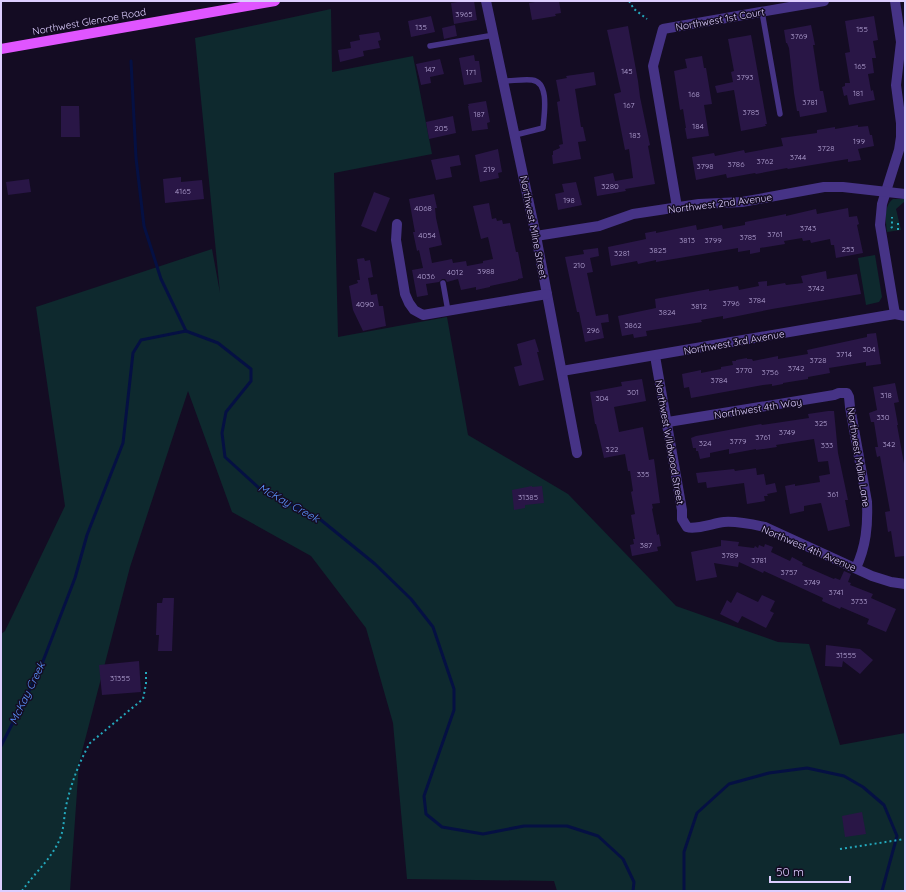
<svg xmlns="http://www.w3.org/2000/svg" width="906" height="892" viewBox="0 0 906 892" font-family="Quicksand,sans-serif">
<rect width="100%" height="100%" fill="#140c23"/>
<g fill="#0e292e">
<polygon points="331,9 332,72 413,56 432,154 334,173 338,337 447,317 468,435 568,494 676,606 778,642 809,644 840,745 905,733 905,891 557,891 554,881 407,879 393,723 366,628 311,556 232,512 188,391 130,567 79,763 70,891 1,891 1,634 5,631 65,506 36,307 212,249 220,293 195,38"/>
<path d="M 893,199 L 905,199 L 904,202 L 896,209 L 901,230 L 887,232 C 886,221 883,207 893,199 Z"/>
<polygon points="875,255 882,297 879,302 866,305 858,258"/>
</g>
<g fill="none" stroke-linecap="round" stroke-linejoin="round">
<g stroke="#051043" stroke-width="3">
<polyline points="131,61 136,158 144,226 161,279 186,331"/>
<polyline points="1,746 40,669 75,578 87,535 123,443 133,353 141,340 186,331 218,343 251,369 251,381 226,412 222,433 225,457 259,488 321,520 375,564 411,599 433,627 454,689 454,710 424,796 426,814 442,827 483,834 524,826 567,826 598,836 623,859 634,882 633,891"/>
<polyline points="684,891 684,852 697,813 729,784 769,773 807,768 844,776 863,787 884,805 897,836 882,891"/>
</g>
</g>
<g fill="#291646">
<polygon points="464,1 474,1 477,20 454,24 451,3"/>
<polygon points="541,1 559,1 561,13 555,14 556,16 532,20 529,3"/>
<polygon points="431,16 435,32 411,37 408,21"/>
<polygon points="874,16 878,40 873,41 876,58 872,58 874,73 868,74 871,91 873,90 875,100 849,105 847,95 844,96 842,87 845,86 845,83 850,83 845,53 850,52 845,21"/>
<polygon points="455,25 457,36 444,39 442,28"/>
<polygon points="811,25 815,45 813,45 820,91 823,91 827,112 800,117 799,111 797,111 794,93 789,48 787,43 786,43 784,30"/>
<polygon points="628,26 638,81 640,97 650,145 648,146 655,184 625,189 626,191 597,196 594,177 613,173 615,181 633,178 629,149 625,150 614,94 621,92 607,30"/>
<polygon points="379,32 381,40 378,41 380,48 363,51 364,56 340,62 338,50 351,48 350,42 360,40 359,35"/>
<polygon points="751,35 767,124 765,124 766,126 741,131 734,90 717,93 715,86 733,82 731,72 734,71 728,39"/>
<polygon points="474,55 475,61 479,61 482,82 464,85 459,58"/>
<polygon points="702,56 704,68 706,68 712,104 704,105 709,136 687,139 685,128 686,128 683,109 680,110 674,71 687,68 685,59"/>
<polygon points="440,59 444,74 430,77 431,83 421,85 416,64"/>
<polygon points="594,72 596,85 575,89 581,127 583,127 586,141 578,142 581,159 553,164 552,155 553,155 553,151 560,148 559,145 563,144 557,102 560,101 556,80 567,78 566,76"/>
<polygon points="486,101 490,122 487,123 488,129 472,131 468,106 469,106 468,104"/>
<polygon points="61,106 79,106 80,137 61,137"/>
<polygon points="453,116 456,133 429,139 426,122"/>
<polygon points="858,125 858,127 868,126 870,135 872,135 874,146 858,149 861,160 848,162 848,159 788,169 787,168 756,174 755,173 727,178 726,174 696,180 692,157 714,153 715,156 744,150 745,153 783,146 781,138 817,133 817,130 835,127 835,129"/>
<polygon points="498,149 502,172 498,173 499,178 480,182 475,155"/>
<polygon points="459,155 461,165 450,167 452,177 436,180 431,160"/>
<polygon points="181,177 181,182 202,180 204,199 165,203 163,179"/>
<polygon points="29,179 31,192 8,195 6,182"/>
<polygon points="576,182 582,205 558,210 555,194 564,192 562,184"/>
<polygon points="374,192 390,198 376,232 361,226"/>
<polygon points="434,194 437,208 435,208 436,218 442,245 429,248 432,263 452,259 453,263 466,261 467,266 483,263 483,261 493,259 488,237 481,239 473,206 489,203 492,219 496,218 497,221 502,220 503,224 510,223 516,252 518,252 523,278 518,279 518,280 490,286 490,287 476,290 476,287 461,290 458,279 447,282 445,279 442,279 439,282 426,284 428,295 417,297 412,270 423,268 419,250 417,251 413,232 415,232 414,227 409,199"/>
<polygon points="848,208 849,217 857,216 859,224 857,225 863,253 836,258 834,245 831,245 830,239 811,243 810,240 803,241 802,238 784,241 785,244 760,248 760,252 750,254 750,250 738,252 738,248 656,262 656,260 638,264 637,261 611,266 608,247 646,239 645,233 656,231 656,233 696,225 697,230 722,225 723,229 745,225 745,222 786,214 786,216 816,209 817,214"/>
<polygon points="598,248 599,256 590,258 593,272 587,273 596,316 608,314 609,322 601,323 604,338 585,342 579,312 577,312 565,257 584,254 583,250"/>
<polygon points="364,258 365,261 370,260 373,277 368,278 371,295 377,294 379,306 383,306 386,326 363,331 353,310 349,286 358,283 357,280 360,280 357,259"/>
<polygon points="826,271 827,279 857,274 861,294 772,309 723,319 723,316 701,320 702,322 646,331 647,336 634,338 633,334 622,336 618,316 656,308 655,299 709,289 709,291 738,286 739,290 759,286 758,282 767,281 767,286 785,283 786,285 803,283 801,276"/>
<polygon points="876,333 881,364 866,366 866,362 829,368 830,373 808,377 808,379 783,383 783,384 772,386 772,384 763,385 691,398 689,387 684,388 682,374 701,370 701,373 721,369 721,367 733,365 732,361 736,361 736,360 747,358 747,359 752,359 753,361 778,356 778,359 808,354 807,350 867,337 867,334"/>
<polygon points="535,339 539,352 537,352 544,380 519,386 514,367 522,365 517,344"/>
<polygon points="642,379 646,401 614,407 619,432 643,427 649,460 654,459 660,503 652,504 653,508 652,509 657,535 659,534 661,546 657,547 658,551 632,556 630,545 634,544 633,539 635,539 631,515 635,514 631,492 633,491 630,471 628,471 625,454 604,458 598,432 596,424 595,424 590,392 622,386 621,382"/>
<polygon points="895,383 899,402 894,403 898,425 897,425 905,469 905,556 895,557 891,531 888,532 885,512 890,511 880,456 877,457 875,447 878,447 874,422 871,422 869,413 877,410 873,387"/>
<polygon points="828,411 834,411 838,453 848,500 845,500 850,526 828,531 821,503 804,506 804,511 790,514 785,486 795,484 795,486 820,482 819,476 830,474 828,461 818,462 814,439 776,445 777,447 756,450 756,449 729,454 729,449 710,453 710,457 700,459 698,451 696,451 696,448 693,448 691,438 696,436 761,424 762,425 809,418 808,414"/>
<polygon points="756,468 757,475 764,474 766,485 775,483 777,492 767,494 768,496 764,496 765,501 747,504 744,483 707,488 706,482 698,483 696,473 734,469 735,471"/>
<polygon points="532,486 532,487 542,486 544,503 525,505 525,508 514,510 512,490"/>
<polygon points="721,540 739,542 738,546 754,548 755,546 758,548 759,545 764,547 765,544 773,547 771,552 790,561 792,557 803,563 802,565 834,579 835,578 840,580 844,571 851,574 848,582 851,583 850,585 873,594 871,598 896,609 886,632 867,624 869,619 841,607 840,609 822,601 823,598 764,571 763,573 739,562 738,567 714,563 717,577 696,581 691,552 721,546"/>
<polygon points="737,592 758,602 762,595 775,601 770,611 774,613 766,628 742,616 738,623 720,614 727,600 731,603"/>
<polygon points="163,598 174,598 172,651 158,651 159,635 156,635 157,603 162,603"/>
<polygon points="826,645 860,649 873,660 860,674 843,661 842,667 825,666"/>
<polygon points="139,661 141,692 102,695 99,665"/>
<polygon points="862,812 866,834 845,837 842,816"/>
</g>
<g fill="none" stroke-linecap="round" stroke-linejoin="round">
<g stroke="#24a9bd" stroke-width="2" stroke-dasharray="2 3" stroke-linecap="butt">
<polyline points="629,1 634,9 647,19"/>
<polyline points="898,223 898,231"/>
<polyline points="891,228 892,227 892,217"/>
<polyline points="840,849 905,839"/>
<path d="M 22,891 C 35,872 53,858 61,836 C 64,827 64,816 66,806 C 71,784 79,762 90,743 L 143,699 L 146,684 L 146,671"/>
</g>
<g stroke="#463386" stroke-width="5.5">
<polyline points="762,12 780,114"/>
<polyline points="430,46 494,35"/>
<path d="M 503,81 C 512,81 523,79 532,80 C 550,82 544,115 543,128 L 515,135"/>
<polyline points="443,283 448,311"/>
</g>
<g stroke="#463386" stroke-width="10">
<polyline points="486,1 536,236 577,453"/>
<polyline points="895,1 901,42 896,85 901,123 901,137 899,150 882,204 880,225 895,314"/>
<polyline points="677,207 653,66 663,29 824,1"/>
<polyline points="397,224 396,240 405,294 409,303 414,310 423,315 547,294"/>
<polyline points="536,236 599,226 633,214 699,204 742,202 824,187 843,187 905,194"/>
<path d="M 655,356 L 682,510 L 682,519 L 687,527 C 695,530 714,523 724,522 C 738,521 751,524 765,527 L 872,576 L 891,582 L 905,584"/>
<polyline points="562,371 895,314 905,316"/>
<path d="M 668,422 L 834,395 L 839,393 L 847,393 L 849,397 L 850,407 L 867,502 C 868,526 866,546 856,568"/>
</g>
<polyline stroke="#e055ff" stroke-width="10" points="1,49 275,1"/>
</g>
<g text-anchor="middle" stroke-width="3" stroke-linejoin="round" paint-order="stroke">
<g font-size="8" fill="#b0a0d1">
<text x="464" y="17">3965</text>
<text x="421" y="30">135</text>
<text x="862" y="32">155</text>
<text x="799" y="39">3769</text>
<text x="860" y="69">165</text>
<text x="430" y="72">147</text>
<text x="627" y="74">145</text>
<text x="471" y="75">171</text>
<text x="745" y="80">3793</text>
<text x="858" y="96">181</text>
<text x="694" y="97">168</text>
<text x="810" y="105">3781</text>
<text x="629" y="108">167</text>
<text x="751" y="115">3785</text>
<text x="479" y="117">187</text>
<text x="698" y="129">184</text>
<text x="441" y="131">205</text>
<text x="635" y="138">183</text>
<text x="859" y="144">199</text>
<text x="826" y="151">3728</text>
<text x="798" y="160">3744</text>
<text x="765" y="164">3762</text>
<text x="736" y="167">3786</text>
<text x="705" y="169">3798</text>
<text x="489" y="172">219</text>
<text x="610" y="189">3280</text>
<text x="183" y="194">4165</text>
<text x="569" y="203">198</text>
<text x="423" y="211">4068</text>
<text x="808" y="231">3743</text>
<text x="775" y="237">3761</text>
<text x="427" y="238">4054</text>
<text x="748" y="240">3785</text>
<text x="687" y="243">3813</text>
<text x="713" y="243">3799</text>
<text x="848" y="252">253</text>
<text x="658" y="253">3825</text>
<text x="622" y="256">3281</text>
<text x="579" y="268">210</text>
<text x="486" y="274">3988</text>
<text x="455" y="275">4012</text>
<text x="426" y="279">4036</text>
<text x="816" y="291">3742</text>
<text x="757" y="303">3784</text>
<text x="731" y="306">3796</text>
<text x="365" y="307">4090</text>
<text x="699" y="309">3812</text>
<text x="667" y="315">3824</text>
<text x="633" y="328">3862</text>
<text x="593" y="333">296</text>
<text x="869" y="352">304</text>
<text x="844" y="357">3714</text>
<text x="818" y="363">3728</text>
<text x="796" y="371">3742</text>
<text x="744" y="373">3770</text>
<text x="770" y="375">3756</text>
<text x="719" y="383">3784</text>
<text x="633" y="395">301</text>
<text x="886" y="398">318</text>
<text x="602" y="401">304</text>
<text x="883" y="420">330</text>
<text x="821" y="426">325</text>
<text x="787" y="435">3749</text>
<text x="763" y="440">3761</text>
<text x="738" y="444">3779</text>
<text x="705" y="446">324</text>
<text x="889" y="447">342</text>
<text x="827" y="448">333</text>
<text x="612" y="452">322</text>
<text x="643" y="477">335</text>
<text x="833" y="497">361</text>
<text x="528" y="500">31385</text>
<text x="646" y="548">387</text>
<text x="730" y="558">3789</text>
<text x="759" y="563">3781</text>
<text x="789" y="575">3757</text>
<text x="812" y="585">3749</text>
<text x="836" y="595">3741</text>
<text x="859" y="604">3733</text>
<text x="846" y="658">31555</text>
<text x="120" y="681">31355</text>
</g>
<g font-size="10" fill="#ddceff" stroke="#140c23">
<text transform="translate(720 19) rotate(-10)" y="4">Northwest 1st Court</text>
<text transform="translate(89 21) rotate(-10)" y="4">Northwest Glencoe Road</text>
<text transform="translate(720 203) rotate(-7)" y="4">Northwest 2nd Avenue</text>
<text transform="translate(534 227) rotate(79)" y="4">Northwest Milne Street</text>
<text transform="translate(734 342) rotate(-10)" y="4">Northwest 3rd Avenue</text>
<text transform="translate(758 408) rotate(-9)" y="4">Northwest 4th Way</text>
<text transform="translate(670 442) rotate(80)" y="4">Northwest Wildwood Street</text>
<text transform="translate(859 457) rotate(81)" y="4">Northwest Malia Lane</text>
<text transform="translate(809 548) rotate(23)" y="4">Northwest 4th Avenue</text>
</g>
<g font-size="11" font-style="italic" fill="#5c95ff" stroke="#140c23">
<text transform="translate(289 503) rotate(29)" y="4">McKay Creek</text>
<text transform="translate(27 693) rotate(-64)" y="4">McKay Creek</text>
</g>
</g>
<rect width="906" height="892" fill="none" stroke="#ddceff" stroke-width="4"/>
<path d="M770 876v6h80v-6" fill="none" stroke="#ddceff" stroke-width="2"/>
<text x="776" y="876" font-size="12" fill="#ddceff" stroke="#140c23" stroke-width="3" paint-order="stroke">50 m</text>
</svg>
